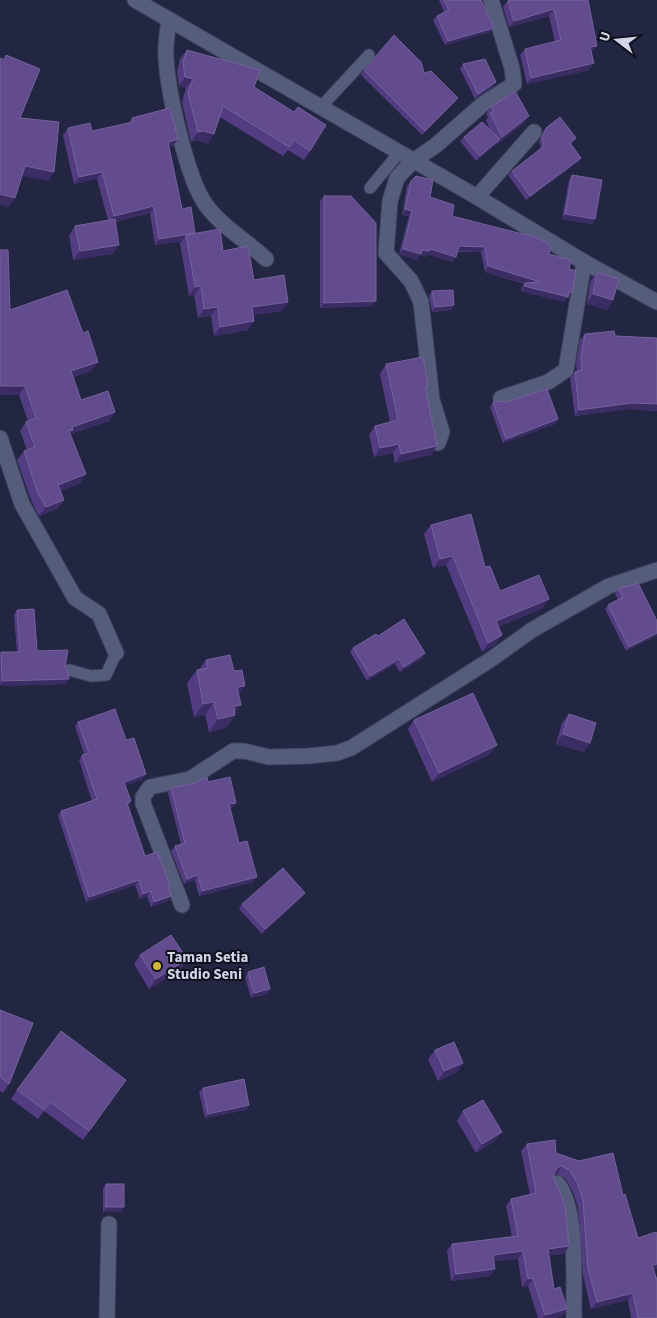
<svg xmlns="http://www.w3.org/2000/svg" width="657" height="1318" viewBox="0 0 657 1318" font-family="'Source Sans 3',sans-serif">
<rect width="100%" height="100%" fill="#222642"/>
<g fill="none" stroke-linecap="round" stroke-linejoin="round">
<g stroke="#3f425a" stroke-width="13">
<g id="service">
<polyline points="320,108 369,55"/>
<polyline points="370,188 399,153"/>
<polyline points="69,670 91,676 106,675 116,653"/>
</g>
</g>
<g stroke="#3f425a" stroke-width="17">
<g id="minor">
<polyline points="135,0 477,197 584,262 657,302"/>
<path d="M 169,20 C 167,33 165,46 166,58 C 168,93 187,179 206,205 C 222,227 247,241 266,259"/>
<polyline points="477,197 534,132"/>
<polyline points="501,398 548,382 566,370 584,262"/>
<polyline points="0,438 22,504 75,598 99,614 116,653"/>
<polyline points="438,443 442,432 432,400 421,302 411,281 386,253 390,201 397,178 413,161 435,146 483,104 514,84 512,68 491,0"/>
<polyline points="182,905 143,803 143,797 150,787 190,779 233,751 244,751 269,757 309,756 337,753 351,748 490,660 532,630 609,586 657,570"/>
<path d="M 557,1183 C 579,1208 573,1284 574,1318"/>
<polyline points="107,1318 109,1224"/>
</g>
</g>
<use href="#service" stroke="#565c7c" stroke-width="11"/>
<use href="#minor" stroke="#565c7c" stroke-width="15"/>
</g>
<g fill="#543c82">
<polygon points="439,0 481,0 490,32 445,45 433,20 437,16 444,12"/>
<polygon points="508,0 588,0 592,52 591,52 589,70 527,84 520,55 525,49 555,42 549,16 509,27 503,7"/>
<polygon points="187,50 254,87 310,151 304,160 288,150 283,156 220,117 208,144 197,140 191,142 182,102 186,88 179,86 177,71 180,59"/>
<polygon points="463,64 493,87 475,99 460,69"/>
<polygon points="364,70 424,73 458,98 454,102 422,135 361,75"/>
<polygon points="491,107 524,123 497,144 497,143 476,161 460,141 464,137 490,130 486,120 488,117 486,114"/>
<polygon points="132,118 178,139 173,146 169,147 182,209 195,233 223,251 254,280 288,302 282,311 253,315 254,321 248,330 214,336 211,316 198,318 194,295 189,296 180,243 182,241 155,245 150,213 115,222 119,245 112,254 73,260 69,235 75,226 108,220 97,179 74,184 63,135 68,128 92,131 129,123"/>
<polygon points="546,128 576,138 571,144 581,158 578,162 526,200 508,175 512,171 541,149 539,141"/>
<polygon points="572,175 595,219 592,224 562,219 569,180"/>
<polygon points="411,181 452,216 549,254 569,269 568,298 567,298 564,302 521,291 521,289 524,284 485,272 481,252 457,252 456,257 452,262 427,254 426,257 420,255 417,260 399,254 409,216 402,215 407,186"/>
<polygon points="324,196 372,306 320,308 320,201"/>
<polygon points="0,250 10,310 83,333 98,362 91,371 73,377 81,400 115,412 109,421 70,434 86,474 79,484 60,491 64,500 57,509 39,516 31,500 17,460 24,451 27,450 20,431 26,422 28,421 19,395 0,395"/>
<polygon points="597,272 613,300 607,310 587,304 590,282"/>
<polygon points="432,291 454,305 451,310 432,312 429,296"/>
<polygon points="585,334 657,338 657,411 628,409 575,416 570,378 575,372 577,372 576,364 580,340"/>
<polygon points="386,364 426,390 431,455 395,463 393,453 374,457 369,435 375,426 390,422 380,374"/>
<polygon points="493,402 558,419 555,424 503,443 490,407"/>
<polygon points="431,525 485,567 500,591 543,608 498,627 496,644 482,652 446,565 433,568 424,534"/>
<polygon points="618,589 657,621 626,651 605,609 608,605 618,599 615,594"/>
<polygon points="17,610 37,651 65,667 65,684 0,686 0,654 1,652 17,652 14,615"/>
<polygon points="378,636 425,653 422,658 400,672 395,664 367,681 350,652 353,648"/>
<polygon points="206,660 239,694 235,713 235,715 226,728 209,732 205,715 194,717 187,683 197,670 199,670"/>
<polygon points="569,714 590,743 584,752 556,744 562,723"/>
<polygon points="414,720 490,754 432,782 408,729"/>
<polygon points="78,722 126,740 143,779 125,785 131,801 128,805 145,856 170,885 168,887 168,901 151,907 147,896 140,899 135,885 86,902 58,816 61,811 92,801 79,760 82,755 84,754 75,726"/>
<polygon points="208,782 233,807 230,808 239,843 253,882 199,896 195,880 184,884 171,851 175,846 181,844 168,793 171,788"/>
<polygon points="301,898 262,934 239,909 242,904"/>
<polygon points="140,955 181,969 149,989 134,964"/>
<polygon points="248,972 267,994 251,998 245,977"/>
<polygon points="0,1010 9,1084 3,1093 0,1091"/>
<polygon points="435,1050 463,1063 457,1072 438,1081 428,1059"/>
<polygon points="126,1080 83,1140 44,1111 38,1119 11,1099 17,1090"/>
<polygon points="203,1088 249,1105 246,1110 205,1118 199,1092"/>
<polygon points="463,1111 495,1141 476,1153 457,1121"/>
<polygon points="527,1144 556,1153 623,1195 638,1238 657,1234 657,1269 654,1270 657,1318 631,1318 628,1300 591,1309 583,1275 578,1207 573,1192 565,1178 557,1174 554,1175 553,1176 569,1246 564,1254 549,1255 554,1289 567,1309 562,1316 555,1318 538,1318 528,1286 522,1287 518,1259 494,1261 495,1269 490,1276 451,1281 447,1251 452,1244 512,1237 506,1206 511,1199 530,1195 521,1151"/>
<polygon points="106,1184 121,1212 103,1212 103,1189"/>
</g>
<g fill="#3b2c64">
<polygon points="554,9 549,16 509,27 514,21"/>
<polygon points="494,28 490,32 445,45 448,41"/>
<polygon points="597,46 592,52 586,54 590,47"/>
<polygon points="594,63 589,70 527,84 531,78"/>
<polygon points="185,77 193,79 186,88 179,86"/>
<polygon points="496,82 493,87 475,99 478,94"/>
<polygon points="529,116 524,123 497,144 502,137"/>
<polygon points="203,131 214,134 208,144 197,140 191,142 198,132"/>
<polygon points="178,139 173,146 163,149 168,142"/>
<polygon points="500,139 496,144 476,161 480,156"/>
<polygon points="581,158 578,162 526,200 530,196"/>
<polygon points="25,166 54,172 48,181 18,175"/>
<polygon points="102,172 97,179 74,184 79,177"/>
<polygon points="0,194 15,198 9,207 0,205"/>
<polygon points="154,206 150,213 109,223 114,216"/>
<polygon points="405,209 412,211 409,216 402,215"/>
<polygon points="565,214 595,219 592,224 562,219"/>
<polygon points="195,233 186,235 182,241 155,245 159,239"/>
<polygon points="119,245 112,254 73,260 80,251"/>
<polygon points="459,246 485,247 481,252 455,251"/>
<polygon points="403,249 422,250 430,249 456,257 452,262 427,254 426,257 420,255 417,260 399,254"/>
<polygon points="488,266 540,282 536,287 485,272"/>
<polygon points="201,286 194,295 189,296 195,287"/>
<polygon points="524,286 569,292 572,293 568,298 567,298 564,302 521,291"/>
<polygon points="593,294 613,300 607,310 587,304"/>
<polygon points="376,301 372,306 320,308 324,303"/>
<polygon points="288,302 282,311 245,316 252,307"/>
<polygon points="454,305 451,310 432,312 435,307"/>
<polygon points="218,307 211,316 198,318 204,309"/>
<polygon points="254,321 248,330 214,336 220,327"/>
<polygon points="98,362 91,371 65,380 71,371"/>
<polygon points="0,386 25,386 19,395 0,395"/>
<polygon points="632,403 657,404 657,411 628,409 575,416 579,410"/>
<polygon points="115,412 109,421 70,434 62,440 72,427"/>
<polygon points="558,419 555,424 503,443 506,439"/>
<polygon points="399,444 393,453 374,457 380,448"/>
<polygon points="437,446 431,455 395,463 401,454"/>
<polygon points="86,474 79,484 52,494 58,485"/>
<polygon points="64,500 57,509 39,516 46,507"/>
<polygon points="453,556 446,565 433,568 440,559"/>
<polygon points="549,599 543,608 490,630 496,621"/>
<polygon points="657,633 657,636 626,651 629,647"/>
<polygon points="502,635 496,644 482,652 488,643"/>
<polygon points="425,653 422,658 400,672 404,667"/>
<polygon points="399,659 395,664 367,681 370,676"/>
<polygon points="69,679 65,684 0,686 0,684 2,681"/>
<polygon points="245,686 235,699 237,687"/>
<polygon points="214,702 205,715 194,717 203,704"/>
<polygon points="241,705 233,716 235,715 226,728 209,732 218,719 234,706"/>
<polygon points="563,734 590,743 584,752 556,744"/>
<polygon points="497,745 490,754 432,782 439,773"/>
<polygon points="146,774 143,779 121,787 124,782"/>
<polygon points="236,803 233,807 226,809 229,804"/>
<polygon points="198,875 195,880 184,884 187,879"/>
<polygon points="257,877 253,882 199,896 202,891"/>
<polygon points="139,880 135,885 86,902 89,897"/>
<polygon points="151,891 147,896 140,899 143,894"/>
<polygon points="305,893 301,898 262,934 265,929"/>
<polygon points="171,896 168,901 151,907 154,902"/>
<polygon points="187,959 181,969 149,989 156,979"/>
<polygon points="270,989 267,994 251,998 254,993"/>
<polygon points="463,1063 457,1072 438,1081 444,1071"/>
<polygon points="249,1105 246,1110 205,1118 208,1114"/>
<polygon points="502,1132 495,1141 476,1153 482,1144"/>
<polygon points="562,1166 557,1174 552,1175 557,1168"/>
<polygon points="106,1207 124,1207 121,1212 103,1212"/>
<polygon points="569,1246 564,1254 543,1256 548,1249"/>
<polygon points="523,1251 518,1259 488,1262 493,1255"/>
<polygon points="657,1264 657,1269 647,1273 652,1265"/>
<polygon points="495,1269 490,1276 451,1281 456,1274"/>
<polygon points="533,1278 528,1286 522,1287 528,1279"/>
<polygon points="633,1293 628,1300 591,1309 597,1302"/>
<polygon points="567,1309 562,1316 555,1318 542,1318 545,1315"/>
</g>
<g fill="#624c8d" stroke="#74629b">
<polygon points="444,0 481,0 494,28 448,41 437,16 449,10"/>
<polygon points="511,0 588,0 597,46 590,47 594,63 531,78 525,49 561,40 554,9 514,21 508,1"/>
<polygon points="394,35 421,62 424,73 431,71 458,98 425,131 364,70"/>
<polygon points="187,50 260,70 254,87 294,112 298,107 326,125 310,151 294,140 289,147 223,106 214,134 203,131 198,132 188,93 193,79 185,77 183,62"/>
<polygon points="6,55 40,69 20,118 59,122 54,172 25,166 15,198 0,194 0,58 4,60"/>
<polygon points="485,59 496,82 478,94 463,64"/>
<polygon points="515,91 529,116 502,137 490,113 494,111 491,107"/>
<polygon points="170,108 178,139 168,142 182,209 191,207 195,233 159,239 154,206 114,216 102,172 79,177 68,128 90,123 92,131 133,122 132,118"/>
<polygon points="560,117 576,138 570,143 581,158 530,196 512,171 544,146 542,136 546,128"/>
<polygon points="482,122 500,139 480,156 464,137"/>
<polygon points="572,175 602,180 595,219 565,214"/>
<polygon points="416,176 433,180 430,197 454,205 452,216 538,238 551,245 549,254 571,260 569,269 576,271 572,293 569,292 568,297 524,286 525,283 540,282 488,266 485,247 459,246 456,257 430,249 429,251 422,250 421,254 403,249 412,211 405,209 411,181"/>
<polygon points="324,196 351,196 376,223 376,301 324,303"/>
<polygon points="115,219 119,245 80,251 75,226"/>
<polygon points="220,229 223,251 248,246 254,280 284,275 288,302 252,307 254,321 220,327 218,307 204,309 201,286 195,287 186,235"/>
<polygon points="0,250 8,250 10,310 67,290 83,333 88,331 98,362 71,371 81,400 108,391 115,412 72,427 73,430 69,431 86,474 58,485 64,500 46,507 37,491 24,451 35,447 26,422 36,418 25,386 0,386"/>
<polygon points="597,272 619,279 613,300 593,294"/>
<polygon points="453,290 454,305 435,307 432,291"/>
<polygon points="614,331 615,336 657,338 657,404 632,403 579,410 575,372 582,370 581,358 585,334"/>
<polygon points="423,357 428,386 425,387 437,446 401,454 399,444 380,448 375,426 398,420 386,364"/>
<polygon points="547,389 558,419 506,439 493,402 498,401 507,402"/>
<polygon points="471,514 485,567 490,566 500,591 539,575 549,599 496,621 502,635 488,643 453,556 440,559 431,525"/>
<polygon points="638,583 657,621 657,633 629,647 608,605 623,597 618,589"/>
<polygon points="34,609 37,651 68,650 65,667 68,671 69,679 2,681 1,652 20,652 17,610"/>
<polygon points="404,619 425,653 404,667 399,659 370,676 353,648 376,634 378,636"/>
<polygon points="230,655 234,671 242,670 245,686 237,687 241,705 234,706 235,715 218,719 214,702 203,704 197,670 208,668 206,660"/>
<polygon points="473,693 497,745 439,773 414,720"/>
<polygon points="115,709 126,740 134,738 146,774 124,782 131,801 127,803 145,856 157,852 170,885 168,886 171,896 154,902 151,891 143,894 139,880 89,897 61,811 97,799 82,755 89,753 78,722"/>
<polygon points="569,714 596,723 590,743 563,734"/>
<polygon points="207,777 208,782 230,777 236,803 229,804 239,843 247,841 257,877 202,891 198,875 187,879 175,846 185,843 171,788 195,783"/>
<polygon points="283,868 305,893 265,929 242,904"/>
<polygon points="171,935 187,959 156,979 140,955"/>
<polygon points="264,967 270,989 254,993 248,972"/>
<polygon points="0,1010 33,1023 9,1084 0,1077"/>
<polygon points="61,1031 126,1080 89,1131 50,1102 44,1110 17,1090"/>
<polygon points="454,1042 463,1063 444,1071 435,1050"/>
<polygon points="244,1079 249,1105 208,1114 203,1088"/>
<polygon points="483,1100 502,1132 482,1144 463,1111"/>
<polygon points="555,1140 556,1153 579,1161 613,1153 623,1195 625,1194 638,1238 656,1232 657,1234 657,1264 652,1265 657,1280 657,1318 638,1318 633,1293 597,1302 588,1268 583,1200 578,1184 570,1171 562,1166 557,1168 553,1176 565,1205 569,1246 548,1249 554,1289 560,1287 567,1309 545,1315 533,1278 528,1279 523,1251 493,1255 495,1269 456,1274 452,1244 518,1236 511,1199 536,1193 527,1144"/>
<rect x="106" y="1184" width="18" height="23"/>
</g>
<circle fill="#d2b736" stroke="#0f111d" stroke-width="2" cx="157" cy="966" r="5"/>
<g text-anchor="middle" stroke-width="4" stroke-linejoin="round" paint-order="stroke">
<g font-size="15" font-weight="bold" fill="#d2d5e8" stroke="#0f111d" text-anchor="start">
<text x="167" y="962">Taman Setia<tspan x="167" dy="17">Studio Seni</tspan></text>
</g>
</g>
<g transform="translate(617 40) rotate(286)" stroke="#0f111d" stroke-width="4" paint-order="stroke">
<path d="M0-4L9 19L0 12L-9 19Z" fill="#d2d5e8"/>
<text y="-8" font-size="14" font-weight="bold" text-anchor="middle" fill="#d2d5e8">U</text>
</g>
</svg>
